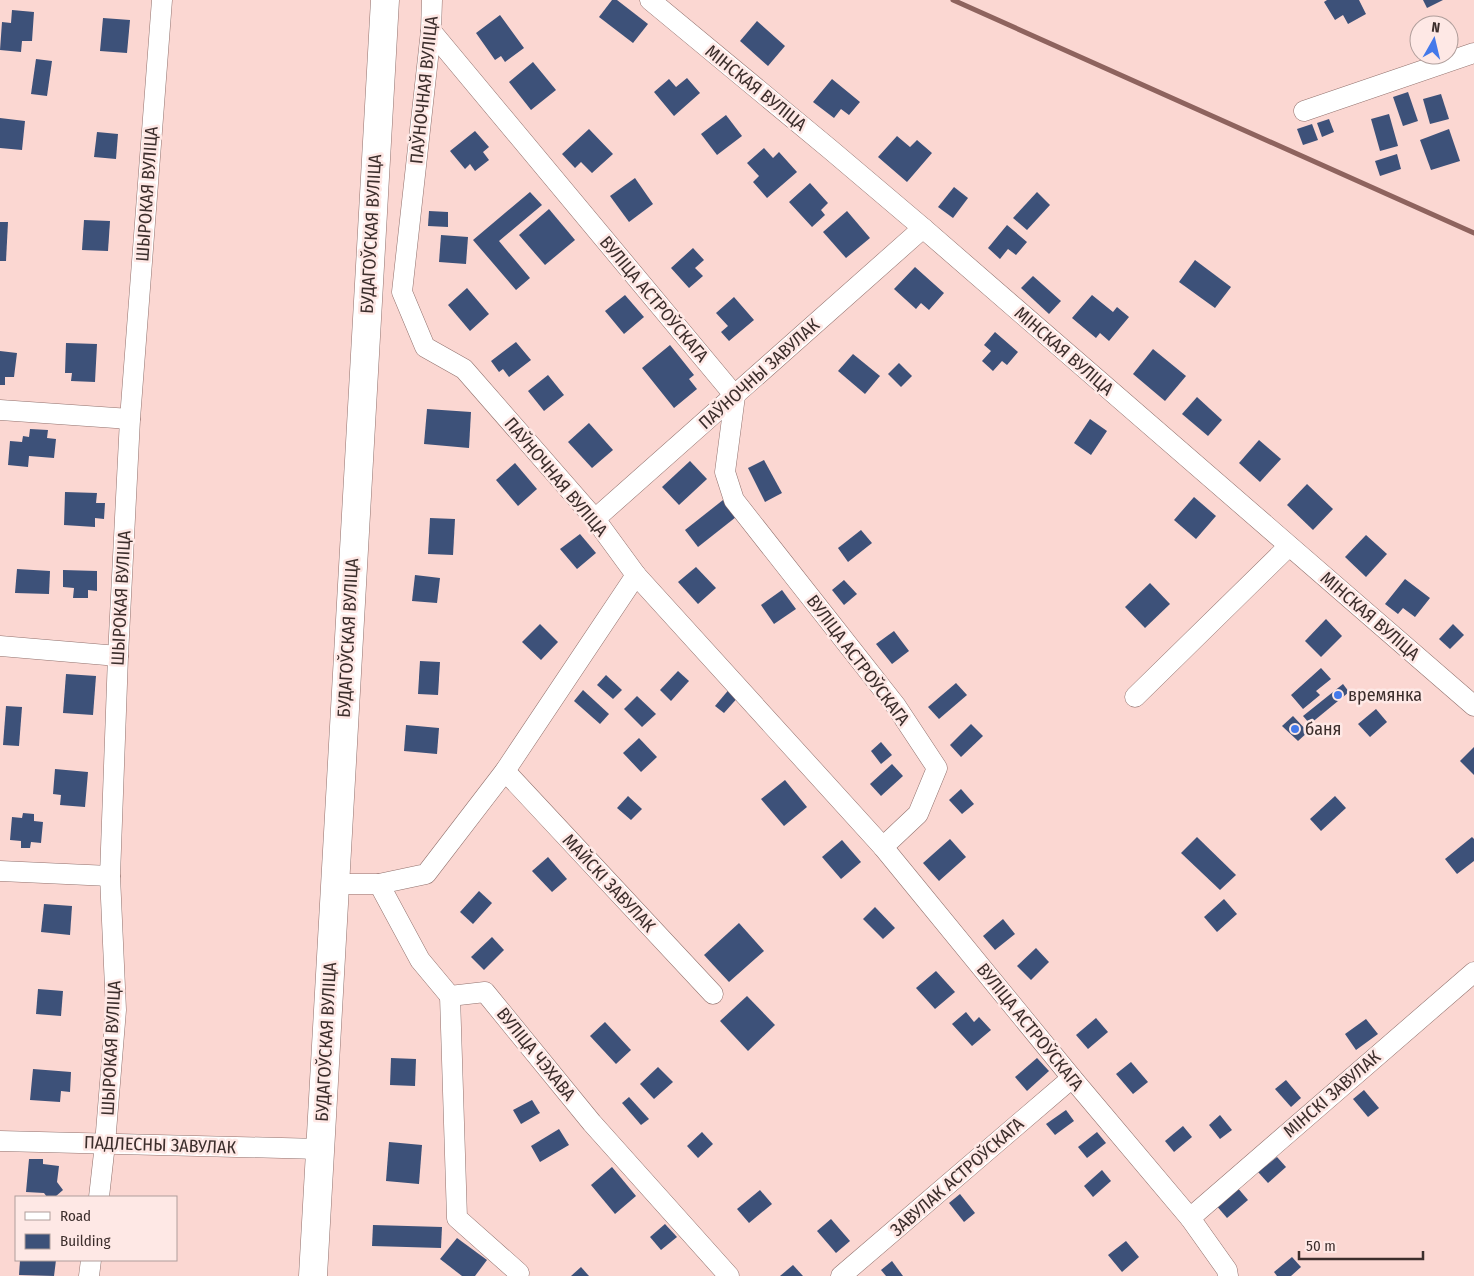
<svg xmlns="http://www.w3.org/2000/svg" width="1474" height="1276" viewBox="0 0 1474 1276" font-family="'Fira Sans Condensed',sans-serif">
<rect width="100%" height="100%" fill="#fbd7d2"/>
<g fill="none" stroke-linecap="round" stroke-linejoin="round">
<polyline stroke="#8e635e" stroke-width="5" points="953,0 1474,233"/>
</g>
<g fill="#3d5179">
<polygon points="612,0 617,0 648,24 633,43 599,17"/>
<polygon points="1327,0 1359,0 1366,14 1348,24 1343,15 1335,20 1324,2"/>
<polygon points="1423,0 1443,0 1427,8"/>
<polygon points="12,10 34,12 32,41 22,41 21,52 0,50 2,22 11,23"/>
<polygon points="500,15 524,48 505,62 501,56 495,60 476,33"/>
<polygon points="103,18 130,20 127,53 100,51"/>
<polygon points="757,21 785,46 768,66 740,41"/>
<polygon points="36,59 52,61 47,96 31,94"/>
<polygon points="533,62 556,90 531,110 509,82"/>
<polygon points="687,78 700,93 674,116 654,92 669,79 676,87"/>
<polygon points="832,79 860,102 849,115 841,109 834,118 813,102"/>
<polygon points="1408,92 1418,121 1403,126 1393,97"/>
<polygon points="1441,94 1449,119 1430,124 1423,99"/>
<polygon points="1389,114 1398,146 1380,151 1371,119"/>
<polygon points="726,115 742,136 717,155 701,134"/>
<polygon points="0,118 25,121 22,150 0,148"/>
<polygon points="1329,119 1334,132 1322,137 1317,123"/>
<polygon points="1312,124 1318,140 1303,145 1297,129"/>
<polygon points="589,129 613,154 592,173 581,162 575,168 562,154"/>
<polygon points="1449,129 1460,161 1431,170 1420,140"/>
<polygon points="475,131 489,147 483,152 489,160 475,171 470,164 465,169 450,151"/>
<polygon points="97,132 118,134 116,159 94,157"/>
<polygon points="897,136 910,147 917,140 932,153 907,182 878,157"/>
<polygon points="764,148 773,158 779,152 797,172 767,198 753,182 759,176 747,163"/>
<polygon points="1397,154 1401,169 1380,176 1375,161"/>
<polygon points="635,178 653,204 629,222 610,196"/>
<polygon points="810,183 828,203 821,210 825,215 812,227 789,202"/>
<polygon points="954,187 968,198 953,218 938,207"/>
<polygon points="530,192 542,205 499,241 530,278 516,290 473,240"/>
<polygon points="1037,192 1050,205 1027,230 1013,218"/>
<polygon points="549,209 575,240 545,265 519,235"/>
<polygon points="429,211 448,212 448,227 428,226"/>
<polygon points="847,211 870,238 846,258 823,232"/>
<polygon points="84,220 110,221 108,251 82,250"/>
<polygon points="0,222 8,222 6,261 0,261"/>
<polygon points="1007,225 1027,242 1016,255 1008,249 1000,259 988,248"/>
<polygon points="441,235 468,237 466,264 439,262"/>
<polygon points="693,248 704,260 695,268 703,276 689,288 671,268"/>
<polygon points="1195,260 1231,287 1215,308 1179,282"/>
<polygon points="915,267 944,293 929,310 921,303 916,309 894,289"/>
<polygon points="1033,276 1061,301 1049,314 1021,288"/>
<polygon points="467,288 489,314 470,331 448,305"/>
<polygon points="625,295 644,317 624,334 605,311"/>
<polygon points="1092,295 1113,312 1117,307 1129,317 1109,341 1100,333 1096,338 1072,318"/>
<polygon points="734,297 754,320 729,341 721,332 728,326 716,313"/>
<polygon points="995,332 1018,352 1007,365 1002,361 993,371 982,361 991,351 984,345"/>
<polygon points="516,342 531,360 509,377 503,369 499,372 491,361"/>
<polygon points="66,343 97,344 95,382 71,381 72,373 65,373"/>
<polygon points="670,345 694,375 689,379 697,389 674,408 642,368"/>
<polygon points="1153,349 1186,376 1165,401 1133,374"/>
<polygon points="0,351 17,353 14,377 5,377 5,385 0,385"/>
<polygon points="853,354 880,376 865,394 838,371"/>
<polygon points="899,363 912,376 901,387 888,374"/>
<polygon points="548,375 564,395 544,411 528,391"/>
<polygon points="1197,397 1222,420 1208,436 1182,414"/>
<polygon points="427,409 471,412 469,448 424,444"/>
<polygon points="1090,419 1107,431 1091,455 1074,443"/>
<polygon points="589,423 613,450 592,468 568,442"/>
<polygon points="30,429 48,430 47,438 56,439 54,458 29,456 28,467 8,465 10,441 22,442 23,436 29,437"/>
<polygon points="1259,440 1281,459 1260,482 1239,463"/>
<polygon points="764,460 782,493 765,502 748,468"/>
<polygon points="690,461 707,479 679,505 662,487"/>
<polygon points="515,463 537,489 518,506 496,480"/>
<polygon points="1307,484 1333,509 1313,530 1287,505"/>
<polygon points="65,492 97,493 96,503 105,503 104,519 95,518 95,527 64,525"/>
<polygon points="1194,497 1216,516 1196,539 1174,520"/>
<polygon points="723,500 736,517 698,547 685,530"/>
<polygon points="430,518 455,519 453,555 428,554"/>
<polygon points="861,530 872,543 848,562 838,548"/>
<polygon points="580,534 596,553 577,569 560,549"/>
<polygon points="1366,535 1387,554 1366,577 1345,557"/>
<polygon points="696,567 716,588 698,604 678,582"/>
<polygon points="17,569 50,571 49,594 15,593"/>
<polygon points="63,570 97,571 97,591 88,590 88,598 73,598 74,588 63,587"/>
<polygon points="415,575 440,578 437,603 412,601"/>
<polygon points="1405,579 1430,598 1415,617 1403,608 1398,614 1385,604"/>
<polygon points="844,580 857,594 844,605 832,590"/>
<polygon points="1150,583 1170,604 1145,628 1125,607"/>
<polygon points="782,590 796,609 774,624 761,605"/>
<polygon points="1326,619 1342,636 1321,657 1305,641"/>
<polygon points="540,624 558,642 541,660 522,642"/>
<polygon points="1453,624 1464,635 1450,649 1439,639"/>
<polygon points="894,631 909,651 892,664 876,644"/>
<polygon points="420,661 440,662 438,695 418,694"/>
<polygon points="1321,668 1331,679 1316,691 1320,695 1303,709 1291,695"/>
<polygon points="678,671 689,681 671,701 660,690"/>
<polygon points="66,674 96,676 93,715 63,713"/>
<polygon points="606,675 622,690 613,699 597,685"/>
<polygon points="956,683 967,695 939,719 928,707"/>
<polygon points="1343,684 1349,692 1310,724 1303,716"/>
<polygon points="731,687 740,695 724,713 715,706"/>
<polygon points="583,690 609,714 600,724 574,701"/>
<polygon points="637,696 656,714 642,727 624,709"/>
<polygon points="6,706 22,707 19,746 3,745"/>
<polygon points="1376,709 1387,722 1370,737 1358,724"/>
<polygon points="1293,716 1308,732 1298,741 1282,726"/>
<polygon points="971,724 983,736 961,757 950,745"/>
<polygon points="406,725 439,728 437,754 404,751"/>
<polygon points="639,738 657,757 641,772 623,753"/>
<polygon points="881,742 892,755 881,764 871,751"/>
<polygon points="1474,747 1474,775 1460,761"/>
<polygon points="892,764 903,776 881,796 870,784"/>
<polygon points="55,769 88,772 85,807 60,805 61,795 53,794"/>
<polygon points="785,780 807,807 784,826 761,799"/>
<polygon points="961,789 974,804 962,814 949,800"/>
<polygon points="628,796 642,809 631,820 617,808"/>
<polygon points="1335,796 1346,808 1321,831 1310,819"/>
<polygon points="23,813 34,814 34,821 43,822 41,843 31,842 30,848 21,848 21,841 10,840 12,817 22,818"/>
<polygon points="1197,837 1236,875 1220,890 1181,853"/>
<polygon points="1472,837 1474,839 1474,861 1457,874 1445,859"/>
<polygon points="950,839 966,857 939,881 923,863"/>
<polygon points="842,840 861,862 841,879 822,857"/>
<polygon points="548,857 567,879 552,892 532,871"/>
<polygon points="479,891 492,903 473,924 460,912"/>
<polygon points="1224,899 1237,914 1217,932 1204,917"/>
<polygon points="44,904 72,906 70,935 41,932"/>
<polygon points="875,907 895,928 883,939 863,919"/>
<polygon points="1003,919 1015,934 995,950 983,936"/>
<polygon points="739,923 764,951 729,982 704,955"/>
<polygon points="492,937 504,950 484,970 471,957"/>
<polygon points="1036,948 1049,962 1031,980 1017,966"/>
<polygon points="936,971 955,992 935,1009 916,988"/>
<polygon points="38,989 63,991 61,1016 36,1014"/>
<polygon points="747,996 775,1025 748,1051 720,1021"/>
<polygon points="966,1012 974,1022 979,1017 991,1030 972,1046 952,1024"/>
<polygon points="1096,1018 1108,1032 1088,1049 1076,1035"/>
<polygon points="1366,1019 1378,1034 1356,1050 1345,1034"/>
<polygon points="605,1022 631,1050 616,1064 590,1036"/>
<polygon points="391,1058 416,1059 415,1086 390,1085"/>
<polygon points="1037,1058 1049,1071 1027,1091 1015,1077"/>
<polygon points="1131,1062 1148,1082 1133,1094 1116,1074"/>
<polygon points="658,1067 673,1082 654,1099 640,1084"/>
<polygon points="33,1069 71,1072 70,1092 61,1091 60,1102 30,1100"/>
<polygon points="1286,1080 1301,1098 1291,1107 1275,1089"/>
<polygon points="1364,1090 1379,1108 1368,1117 1353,1099"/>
<polygon points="629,1097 649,1119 641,1125 622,1103"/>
<polygon points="532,1100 540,1113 521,1124 513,1110"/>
<polygon points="1066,1110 1074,1121 1055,1135 1046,1124"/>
<polygon points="1220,1115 1232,1130 1220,1139 1209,1125"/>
<polygon points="1183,1126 1192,1137 1174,1152 1165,1141"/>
<polygon points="559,1129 569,1145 540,1162 531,1146"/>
<polygon points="702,1132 713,1144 698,1158 687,1146"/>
<polygon points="1097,1132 1106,1143 1087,1158 1078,1147"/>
<polygon points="389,1142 422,1145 419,1184 386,1181"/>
<polygon points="1277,1157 1286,1167 1268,1183 1258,1172"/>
<polygon points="29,1159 43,1159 43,1164 59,1166 57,1182 63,1190 55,1197 47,1197 44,1193 26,1192"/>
<polygon points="612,1167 636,1196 615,1214 591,1185"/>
<polygon points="1102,1170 1111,1181 1093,1197 1084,1186"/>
<polygon points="1236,1186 1248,1200 1227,1218 1215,1204"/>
<polygon points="760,1190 772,1204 749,1223 737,1209"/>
<polygon points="960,1194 975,1213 964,1222 949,1203"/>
<polygon points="831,1219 850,1241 836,1253 817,1231"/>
<polygon points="665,1224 677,1237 661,1250 650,1237"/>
<polygon points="373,1225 442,1227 441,1248 372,1246"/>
<polygon points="457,1238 487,1260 475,1276 462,1276 440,1259"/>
<polygon points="1126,1241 1139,1257 1122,1272 1108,1255"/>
<polygon points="1292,1257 1301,1267 1291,1276 1277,1276 1274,1272"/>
<polygon points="20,1260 56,1260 54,1276 19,1275"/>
<polygon points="892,1261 903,1276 886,1276 881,1270"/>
<polygon points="793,1265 803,1276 780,1276"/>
<polygon points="581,1267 589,1276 571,1276"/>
</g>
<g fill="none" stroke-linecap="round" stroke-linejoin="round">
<g stroke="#91716d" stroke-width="21">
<g id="street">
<polyline points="650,0 831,150 923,228 1474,706"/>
<polyline points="431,31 735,396 725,472 734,500 896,706 937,768 918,814 883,847 1072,1078 1190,1218 1227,1270 1228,1276"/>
<polyline points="1304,111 1474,53"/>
<polyline points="0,410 130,419"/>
<polyline points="595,519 923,228"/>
<polyline points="636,575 883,847"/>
<polyline points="0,646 118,656"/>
<polyline points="1135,697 1289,546"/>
<polyline points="505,771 713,994"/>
<polyline points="0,871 110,876"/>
<polyline points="334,884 379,884 420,960 450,996 485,992 592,1123 729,1276"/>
<polyline points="379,884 426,874 505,771 636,575 595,519 464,369 425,347 402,292 431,31 432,0"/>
<polyline points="450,996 457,1218 519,1273 517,1276"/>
<polyline points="0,1141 320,1149"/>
<polyline points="99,1197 105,1144 116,1010 110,876 118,656 130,419 162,0"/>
<polyline points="1190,1218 1474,972"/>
<polyline points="89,1276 91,1260"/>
<polyline points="841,1276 1072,1078"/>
</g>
</g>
<g stroke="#91716d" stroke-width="29">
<polyline id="secondary" points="313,1276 385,0"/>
</g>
<use href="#street" stroke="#fff" stroke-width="20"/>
<use href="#secondary" stroke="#fff" stroke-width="28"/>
</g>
<g fill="#4479ea" stroke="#fee8e5" stroke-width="2">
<circle cx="1338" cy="695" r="5"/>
<circle cx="1295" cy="729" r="5"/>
</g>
<g text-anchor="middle" stroke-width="5" stroke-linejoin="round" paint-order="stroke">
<g font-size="18" fill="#3c2e2c" stroke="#fee8e5">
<text transform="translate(756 88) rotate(39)" y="6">МІНСКАЯ ВУЛІЦА</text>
<text transform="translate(424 90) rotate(-84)" y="6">ПАЎНОЧНАЯ ВУЛІЦА</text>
<text transform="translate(147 194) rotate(-86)" y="6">ШЫРОКАЯ ВУЛІЦА</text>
<text transform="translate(371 234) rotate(-87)" y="6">БУДАГОЎСКАЯ ВУЛІЦА</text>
<text transform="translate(654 299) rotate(50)" y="6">ВУЛІЦА АСТРОЎСКАГА</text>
<text transform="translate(1064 351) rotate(41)" y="6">МІНСКАЯ ВУЛІЦА</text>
<text transform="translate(759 374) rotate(-42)" y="6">ПАЎНОЧНЫ ЗАВУЛАК</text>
<text transform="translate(556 477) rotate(50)" y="6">ПАЎНОЧНАЯ ВУЛІЦА</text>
<text transform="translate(121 598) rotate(-87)" y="6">ШЫРОКАЯ ВУЛІЦА</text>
<text transform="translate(1370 616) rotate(41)" y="6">МІНСКАЯ ВУЛІЦА</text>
<text transform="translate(348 638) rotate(-87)" y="6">БУДАГОЎСКАЯ ВУЛІЦА</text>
<text transform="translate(858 660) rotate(53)" y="6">ВУЛІЦА АСТРОЎСКАГА</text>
<text transform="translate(609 883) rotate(47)" y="6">МАЙСКІ ЗАВУЛАК</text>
<text transform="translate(1030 1027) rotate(51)" y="6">ВУЛІЦА АСТРОЎСКАГА</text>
<text transform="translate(326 1042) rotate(-87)" y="6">БУДАГОЎСКАЯ ВУЛІЦА</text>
<text transform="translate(111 1048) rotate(-87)" y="6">ШЫРОКАЯ ВУЛІЦА</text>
<text transform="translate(536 1054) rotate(51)" y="6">ВУЛІЦА ЧЭХАВА</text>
<text transform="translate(1332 1094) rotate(-41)" y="6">МІНСКІ ЗАВУЛАК</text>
<text transform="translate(160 1145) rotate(2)" y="6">ПАДЛЕСНЫ ЗАВУЛАК</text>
<text transform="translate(957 1177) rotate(-41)" y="6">ЗАВУЛАК АСТРОЎСКАГА</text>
</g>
<g font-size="18" fill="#3c2e2c" stroke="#fee8e5" text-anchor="start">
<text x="1348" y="701">времянка</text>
<text x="1305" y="735">баня</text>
</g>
</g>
<rect x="15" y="1196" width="162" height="65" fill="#fee8e5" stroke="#b09e9b"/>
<rect x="25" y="1212" width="25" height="8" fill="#ffffff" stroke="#b09e9b"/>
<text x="60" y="1221" font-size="15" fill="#3c2e2c">Road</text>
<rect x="25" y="1234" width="25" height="15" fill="#3d5179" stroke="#b09e9b"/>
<text x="60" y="1246" font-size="15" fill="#3c2e2c">Building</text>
<g transform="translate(1434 40) rotate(8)"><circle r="24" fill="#fee8e5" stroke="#b09e9b"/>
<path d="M0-4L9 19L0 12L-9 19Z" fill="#4479ea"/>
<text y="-8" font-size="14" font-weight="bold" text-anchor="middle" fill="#3c2e2c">N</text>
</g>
<path d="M1299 1251v8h124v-8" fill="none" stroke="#3c2e2c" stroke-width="2.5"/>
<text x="1306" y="1251" font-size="15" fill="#3c2e2c" stroke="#fee8e5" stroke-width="4" paint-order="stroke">50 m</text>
</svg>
